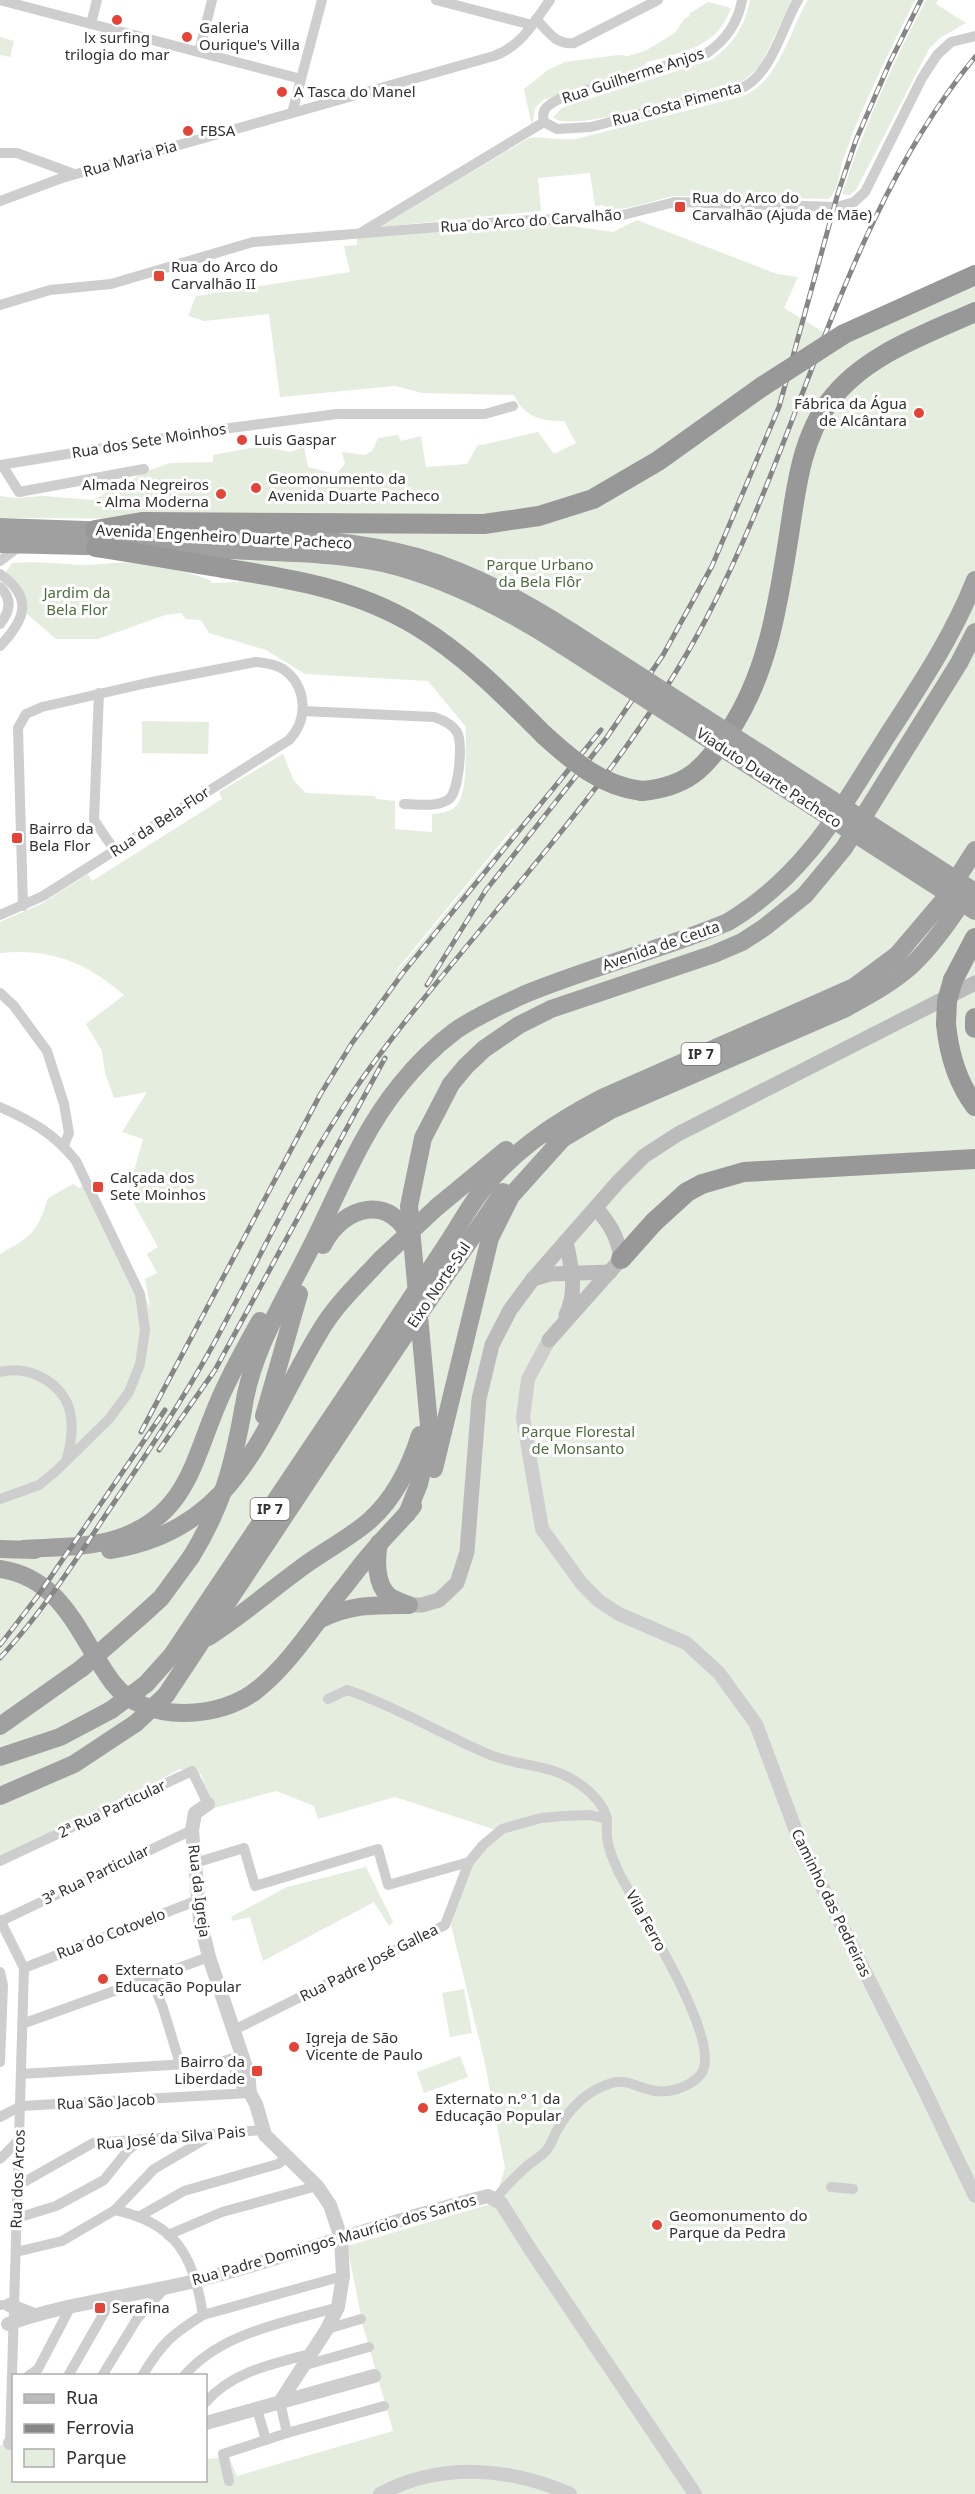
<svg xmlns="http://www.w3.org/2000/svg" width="975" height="2494" viewBox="0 0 975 2494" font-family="'Noto Sans',sans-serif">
<rect width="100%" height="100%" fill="#fff"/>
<g fill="#e5eddf" fill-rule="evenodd">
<path d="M 750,0 L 792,0 L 760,66 L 742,82 C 715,89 568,136 553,117 L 562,108 L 573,104 L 711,60 C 733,45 745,26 750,0 Z"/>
<path d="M 808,0 L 915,0 C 889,52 862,105 843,160 C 839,172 839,190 829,199 L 675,196 C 658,198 615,217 603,205 L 595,206 L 590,173 L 538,178 L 541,211 L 380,227 L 529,138 C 545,136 563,142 580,138 L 740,97 C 779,84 788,33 808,0 Z"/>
<path d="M 926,0 L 938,0 L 936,4 L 966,23 L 940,38 L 929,49 L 856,190 L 850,195 L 842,194 C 864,126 893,63 926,0 Z"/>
<path d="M 708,2 L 731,8 C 718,47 683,52 647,62 L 644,67 L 543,100 L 535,108 L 532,126 L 524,89 L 548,70 L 565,62 L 618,55 L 628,56 L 645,51 L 675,33 L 684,19 L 690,16 L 689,14 Z"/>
<polygon points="0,37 14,41 10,57 0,55"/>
<path d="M 637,220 L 777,274 L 798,277 L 784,308 L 827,334 L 975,265 L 975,2494 L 0,2494 L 0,2445 L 13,2444 L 14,2480 L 206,2480 L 206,2459 L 229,2457 L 237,2476 L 393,2431 L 363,2326 L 347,2246 L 494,2203 L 505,2168 L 484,2059 L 451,1925 L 465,1869 L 496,1830 L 395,1797 L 318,1819 L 314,1806 L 276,1791 L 211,1809 L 201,1774 L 180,1769 L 0,1865 L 0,1254 C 32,1236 37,1233 48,1198 L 73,1184 L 79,1188 L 87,1184 L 150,1307 L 145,1279 L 157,1273 L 147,1254 L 158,1247 L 133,1202 L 126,1200 L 143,1139 L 122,1132 L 147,1092 L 114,1098 L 105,1073 L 102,1051 L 86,1024 L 124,995 C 86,962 50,948 0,953 L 0,922 L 43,903 L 88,874 L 92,881 L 222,799 L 219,792 L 283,754 L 294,781 L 306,793 L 375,796 L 376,799 L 395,801 L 395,829 L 432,832 L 432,814 C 440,813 448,813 455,807 C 469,796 465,746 466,727 L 428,681 L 305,674 L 266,650 L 209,633 L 201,620 L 186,619 L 181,613 L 165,615 L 98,639 L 56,639 L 27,614 L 24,595 L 6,572 L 12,563 C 36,561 58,564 82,565 C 100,565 119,561 138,563 C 162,565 187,572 210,580 L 212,583 L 239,582 L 240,519 L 0,518 L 0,496 L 15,498 L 44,496 L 93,500 L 150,470 L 170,463 L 213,462 L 213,455 L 261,446 L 290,452 L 304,447 L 308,467 L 336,474 L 345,464 L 342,452 L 365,455 L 372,451 L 378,438 L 398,435 L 401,441 L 421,436 L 426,467 L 467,464 L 477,446 L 538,432 L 554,454 L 576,443 L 564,421 C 542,422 523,416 514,395 L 422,393 L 395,386 L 280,397 L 269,314 L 204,321 L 188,316 L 196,296 L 350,272 L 344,246 L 357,245 L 357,232 L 549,223 L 613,232 ZM 513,828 L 514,830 L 395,974 L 399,967 Z"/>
<polygon points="142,721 209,722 208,754 142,753"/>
<polygon points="366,1867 393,1922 389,1926 374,1902 263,1961 250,1917 233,1921 231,1917 287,1887"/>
<polygon points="464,1989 472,2033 450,2037 442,1993"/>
<polygon points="460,2056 468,2077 424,2093 417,2072"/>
</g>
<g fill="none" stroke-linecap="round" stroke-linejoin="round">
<g stroke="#cecece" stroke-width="10">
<polyline points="0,0 301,79"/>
<polyline points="436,0 532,25"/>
<path d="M 536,19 C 548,31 555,45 574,43 L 658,0"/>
<polyline points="91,24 97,0"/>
<polyline points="199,52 212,0"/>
<polyline points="292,113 322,0"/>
<path d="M 544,122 L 557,129 L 591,127 L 744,87 C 772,72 782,27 798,0"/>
<path d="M 544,122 C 540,108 550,104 561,98 L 707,53 C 726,40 738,23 742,0"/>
<polyline points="0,153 17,153 74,174"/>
<path d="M 0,201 L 62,178 L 494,56 C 522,46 534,22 550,0"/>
<polyline points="362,232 544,122"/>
<polyline points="0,305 50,290 111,284 253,242 512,221 615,217 675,202 837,207 854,202 865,192 922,78 937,55 951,42 975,36"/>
<polyline points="0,465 207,431 337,414 485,414 513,406"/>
<polyline points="2,465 19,492 144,469"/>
<polyline points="0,561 21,545"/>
<path d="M 0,574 C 35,598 24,621 0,646"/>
<path d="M 0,587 C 13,599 10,612 0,624"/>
<polyline points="99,693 94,820 115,851"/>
<path d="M 303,711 L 434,717 C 443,720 452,724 457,732 C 463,744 459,791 449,799 C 437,808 418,804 404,804"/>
<path d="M 0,915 L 43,896 L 289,740 C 309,719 307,686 283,669 C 275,664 265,663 256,662 L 147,683 L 42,707 L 26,714 L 18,728 L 23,906"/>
<polyline points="0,993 14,1006 47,1051 64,1104 69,1133 64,1145"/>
<path d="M 0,1107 C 30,1120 55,1134 76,1161 L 140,1294 L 145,1330 L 140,1364 L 129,1392 L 109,1419 L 56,1471 L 39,1485 L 0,1499"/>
<path d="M 0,1372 C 24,1366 52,1377 65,1399 C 75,1415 72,1441 67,1458"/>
<path d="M 328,1699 L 347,1690 C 395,1706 441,1734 488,1754 C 521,1768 549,1762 581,1785 C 592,1793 606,1807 607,1821 C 607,1829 606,1835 608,1843 C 610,1853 615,1864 619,1873 C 636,1906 725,2043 701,2074 C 689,2089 664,2095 647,2089 C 634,2086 626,2079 612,2083 C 586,2090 569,2109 556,2132 C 553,2138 550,2147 545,2152 C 540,2157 533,2161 527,2166 C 516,2176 505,2187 496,2198"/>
<polyline points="0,1861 192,1771 208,1804"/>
<polyline points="195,1863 244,1848 255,1886 378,1849 388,1885 469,1862 483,1845 502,1829 541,1818 564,1816 590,1815 607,1819"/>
<polyline points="0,1920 24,1968 10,2443"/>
<polyline points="1,1921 192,1830"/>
<polyline points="24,1968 198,1900"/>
<polyline points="0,1972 3,1985 0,2062"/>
<polyline points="151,1978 163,2008 180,2064"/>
<polyline points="22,2024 209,1957"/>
<polyline points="234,2030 445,1925 469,1862"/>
<path d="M 233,2059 C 236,2078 234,2082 250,2093"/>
<polyline points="21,2074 220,2062 240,2056"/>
<polyline points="0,2117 21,2106 250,2093"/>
<polyline points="0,2159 18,2141"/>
<polyline points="17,2186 93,2143 263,2130"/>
<polyline points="831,2187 853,2189"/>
<polyline points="115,2210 154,2169 214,2134"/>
<polyline points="140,2216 184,2191 278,2164 287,2157"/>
<polyline points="17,2218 56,2206 104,2180 128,2150 143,2139"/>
<polyline points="168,2235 222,2212 317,2186"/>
<path d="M 16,2252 L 62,2241 L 115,2210 C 176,2223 194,2256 203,2315 C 171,2335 162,2343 142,2376"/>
<polyline points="0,2305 1,2305"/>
<polyline points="203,2315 343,2276"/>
<polyline points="327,2329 361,2319"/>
<polyline points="302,2366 369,2347"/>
<polyline points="28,2376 38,2369 70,2308"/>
<polyline points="68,2376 112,2299"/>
<polyline points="102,2376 137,2319 166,2287"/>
<path d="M 184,2376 C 221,2332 285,2323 338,2307"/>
<path d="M 206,2402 C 232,2372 272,2364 310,2354"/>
<polyline points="280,2402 287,2433"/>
<polyline points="257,2409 266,2440"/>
<polyline points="229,2481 223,2454 287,2433 384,2406"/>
</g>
<g stroke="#cecece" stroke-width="14">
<polyline points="549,1340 528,1379 523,1418 542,1529 582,1584 599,1601 619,1614 686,1643 719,1673 756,1724 802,1847 924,2089 975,2196"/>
<polyline points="208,1804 195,1813 192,1830 200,1920 209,1957 248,2073 250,2093 256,2104 265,2135 317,2186 330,2205 341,2238 343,2276 338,2307 327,2329 280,2402"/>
<polyline points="9,2305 34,2315"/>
<path d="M 8,2324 C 69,2302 136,2296 199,2280 C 296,2255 390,2220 488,2196 L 501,2203 L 532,2252 L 695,2494"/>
<polyline points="206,2423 374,2376"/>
<polyline points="10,2443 14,2442"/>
<path d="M 380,2494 C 440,2462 509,2467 570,2494"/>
</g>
<g stroke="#bbb" stroke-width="15">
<polyline points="533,1279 550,1274 610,1272"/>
<path d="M 566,1315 C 578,1290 571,1267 566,1241"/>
<path d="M 549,1340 L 621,1259 C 618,1237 610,1224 596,1208"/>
<polyline points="409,1605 422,1605 439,1600 457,1583 467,1552 479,1399 492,1345 510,1310 533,1279 618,1182 644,1156 678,1134 975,983"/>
</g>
<g stroke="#a0a0a0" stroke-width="18">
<path d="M 0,527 C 76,530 152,532 228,535 C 291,538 355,539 417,557 C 473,573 523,601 572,632"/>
<path d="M 0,544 C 83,546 167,547 250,551 C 300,553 350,554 399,567 C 458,584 511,612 562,645"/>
<path d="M 555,1143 L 611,1110 L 844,1009 C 868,996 892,983 912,965 C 934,944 953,916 970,890"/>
<polyline points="437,1207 506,1150"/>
<path d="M 447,1244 C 457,1229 466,1212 477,1197 C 509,1153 554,1123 602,1098 L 854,987 L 897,955 L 942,902 L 975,850"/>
<path d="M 323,1245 C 343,1205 392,1193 411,1240"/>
<polyline points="453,1265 503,1192"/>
<path d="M 243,1410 C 252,1347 288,1295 315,1239 C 340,1188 363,1130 400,1085 C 416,1065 435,1046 455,1031 C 476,1016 500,1006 523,995 C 590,967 661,950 728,922 C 806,875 840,810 887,736 C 920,685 953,636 975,580"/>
<polyline points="264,1416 299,1294"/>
<polyline points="434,1469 490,1238 511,1196 564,1137"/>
<polyline points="407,1514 419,1484 430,1436 409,1206 423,1138 451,1084 466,1066 484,1049 519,1025 551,1009 714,954 742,942 765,927 805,895 844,848 959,663 975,632"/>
<path d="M 379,1543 C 376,1559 375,1584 389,1596 C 394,1600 402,1602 408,1605"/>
<polyline points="0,1549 35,1550"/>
<path d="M 23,1549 C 54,1547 89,1548 119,1538 C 187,1515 193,1461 218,1403 C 230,1374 245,1348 260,1321"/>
<path d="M 110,1550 C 237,1531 262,1427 319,1333 C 335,1305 359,1283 381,1259"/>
<path d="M 0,1569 C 65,1579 79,1638 113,1683 C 144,1724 221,1720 258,1689 C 290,1663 314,1625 340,1592 C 353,1576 365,1559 380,1543 C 391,1530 403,1519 413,1506"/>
<polyline points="139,1618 161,1598 191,1557"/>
<path d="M 321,1619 C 352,1604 375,1605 409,1605"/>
<path d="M 208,1637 C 240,1617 267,1593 297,1571 C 320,1553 347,1540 369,1521 C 395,1498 410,1467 420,1435"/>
<polyline points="146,1684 172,1655 390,1330"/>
<polyline points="166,1695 394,1351"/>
<polyline points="0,1726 82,1668"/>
<polyline points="0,1757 60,1737 111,1710"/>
<polyline points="0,1796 74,1764 136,1723"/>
</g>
<g stroke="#989898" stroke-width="20">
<polyline points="95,530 142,522 484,524 539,516 593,499 658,461 763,386"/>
<path d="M 96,547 C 136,553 177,560 217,567 C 287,578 355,588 417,626 C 465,655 504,695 544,735"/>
<path d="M 642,791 C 686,787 705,769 728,733 C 768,674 778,604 789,535 C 796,489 801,440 829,402 C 864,355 924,335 975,312"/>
<polyline points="953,980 975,938"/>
<polyline points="975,1018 975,1028"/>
<path d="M 946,1024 C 949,1054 957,1082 975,1106"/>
<polyline points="621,1259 654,1222 687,1192 702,1184 744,1172 975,1159"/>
</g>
<g stroke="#868686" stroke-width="5">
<g id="rail">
<polyline points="427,985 486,890 607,737 663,655 712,566 779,407 838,193 856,140 890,62 921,0"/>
<polyline points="141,1432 320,1095 352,1043 402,974 601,730"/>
<polyline points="159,1450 215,1370 385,1058"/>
<polyline points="0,1645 37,1597 165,1410"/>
<path d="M 0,1658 C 41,1614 74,1563 107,1513 C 144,1458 181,1403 213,1345 C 255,1268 292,1186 340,1112 C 372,1061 410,1015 448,969 C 540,857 639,747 706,619 C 802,437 843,217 975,57"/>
</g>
</g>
<use href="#rail" stroke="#fff" stroke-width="3" stroke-dasharray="9" stroke-linecap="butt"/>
<g stroke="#a0a0a0" stroke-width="18">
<polyline points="572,632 975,892"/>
<polyline points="562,645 975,911"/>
<polyline points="381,1259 437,1207"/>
<polyline points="390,1330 447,1244"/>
<polyline points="394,1351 453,1265"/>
<path d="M 191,1557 C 222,1507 233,1466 243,1410"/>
<polyline points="82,1668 139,1618"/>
<polyline points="111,1710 146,1684"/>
<polyline points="136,1723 166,1695"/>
</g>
<g stroke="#989898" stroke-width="20">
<polyline points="763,386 844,334 975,275"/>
<path d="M 544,735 C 574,762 601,786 642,791"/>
<polyline points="946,1024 947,1001 953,980"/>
</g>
</g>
<g fill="#e34437" stroke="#fff" stroke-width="2">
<circle cx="117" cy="20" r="6"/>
<circle cx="187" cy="37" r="6"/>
<circle cx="282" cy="92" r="6"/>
<circle cx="188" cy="131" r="6"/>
<rect x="674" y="201" width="12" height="12" rx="3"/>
<rect x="153" y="270" width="12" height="12" rx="3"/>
<circle cx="919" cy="413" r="6"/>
<circle cx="242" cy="440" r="6"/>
<circle cx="256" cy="488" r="6"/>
<circle cx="221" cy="494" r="6"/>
<rect x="11" y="832" width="12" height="12" rx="3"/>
<rect x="92" y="1181" width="12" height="12" rx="3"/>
<circle cx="103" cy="1979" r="6"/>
<circle cx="294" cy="2047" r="6"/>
<rect x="251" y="2065" width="12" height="12" rx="3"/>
<circle cx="423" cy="2108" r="6"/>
<circle cx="657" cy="2225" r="6"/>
<rect x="94" y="2302" width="12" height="12" rx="3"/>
</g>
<g text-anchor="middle" stroke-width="6" stroke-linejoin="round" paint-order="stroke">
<g fill="#fff" stroke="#6f6f6f" stroke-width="1.5">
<rect x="681.5" y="1043" width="39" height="22" rx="4.5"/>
<rect x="250.5" y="1498" width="39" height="22" rx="4.5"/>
</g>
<g font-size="14" font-weight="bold" fill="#313131">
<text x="701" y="1059">IP 7</text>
<text x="270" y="1514">IP 7</text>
</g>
<g font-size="15" fill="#313131" stroke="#fff" text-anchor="start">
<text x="199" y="33">Galeria<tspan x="199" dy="17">Ourique's Villa</tspan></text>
<text x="117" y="43" text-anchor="middle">lx surfing<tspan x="117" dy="17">trilogia do mar</tspan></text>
<text x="294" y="97">A Tasca do Manel</text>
<text x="200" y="136">FBSA</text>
<text x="692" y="203">Rua do Arco do<tspan x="692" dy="17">Carvalhão (Ajuda de Mãe)</tspan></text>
<text x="171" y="272">Rua do Arco do<tspan x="171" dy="17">Carvalhão II</tspan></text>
<text x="907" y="409" text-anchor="end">Fábrica da Água<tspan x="907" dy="17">de Alcântara</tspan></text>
<text x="254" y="445">Luis Gaspar</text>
<text x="268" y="484">Geomonumento da<tspan x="268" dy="17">Avenida Duarte Pacheco</tspan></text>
<text x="209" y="490" text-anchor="end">Almada Negreiros<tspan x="209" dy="17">- Alma Moderna</tspan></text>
<text x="29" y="834">Bairro da<tspan x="29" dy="17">Bela Flor</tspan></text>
<text x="110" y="1183">Calçada dos<tspan x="110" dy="17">Sete Moinhos</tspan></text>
<text x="115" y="1975">Externato<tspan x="115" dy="17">Educação Popular</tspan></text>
<text x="306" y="2043">Igreja de São<tspan x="306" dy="17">Vicente de Paulo</tspan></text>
<text x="245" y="2067" text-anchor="end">Bairro da<tspan x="245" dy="17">Liberdade</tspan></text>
<text x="435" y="2104">Externato n.º 1 da<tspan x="435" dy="17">Educação Popular</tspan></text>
<text x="669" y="2221">Geomonumento do<tspan x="669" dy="17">Parque da Pedra</tspan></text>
<text x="112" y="2313">Serafina</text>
</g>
<g font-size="15" fill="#313131" stroke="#fff">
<text transform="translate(633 76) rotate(-18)" y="5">Rua Guilherme Anjos</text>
<text transform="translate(677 104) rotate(-15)" y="5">Rua Costa Pimenta</text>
<text transform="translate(130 159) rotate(-16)" y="5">Rua Maria Pia</text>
<text transform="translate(531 221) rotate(-4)" y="5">Rua do Arco do Carvalhão</text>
<text transform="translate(149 441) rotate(-9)" y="5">Rua dos Sete Moinhos</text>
<text transform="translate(224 537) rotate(3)" y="5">Avenida Engenheiro Duarte Pacheco</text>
<text transform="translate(769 778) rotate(33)" y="5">Viaduto Duarte Pacheco</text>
<text transform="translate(160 822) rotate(-33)" y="5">Rua da Bela-Flor</text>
<text transform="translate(661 946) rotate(-19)" y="5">Avenida de Ceuta</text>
<text transform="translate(439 1285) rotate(-56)" y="5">Eixo Norte-Sul</text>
<text transform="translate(112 1809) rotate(-25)" y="5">2ª Rua Particular</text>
<text transform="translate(96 1875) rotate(-26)" y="5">3ª Rua Particular</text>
<text transform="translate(199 1891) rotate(83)" y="5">Rua da Igreja</text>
<text transform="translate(831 1903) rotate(64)" y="5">Caminho das Pedreiras</text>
<text transform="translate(646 1921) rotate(61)" y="5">Vila Ferro</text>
<text transform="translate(111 1934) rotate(-21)" y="5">Rua do Cotovelo</text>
<text transform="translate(369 1963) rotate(-27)" y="5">Rua Padre José Gallea</text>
<text transform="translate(106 2102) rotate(-3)" y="5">Rua São Jacob</text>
<text transform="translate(171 2138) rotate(-5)" y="5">Rua José da Silva Pais</text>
<text transform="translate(18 2179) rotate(-88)" y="5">Rua dos Arcos</text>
<text transform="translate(334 2240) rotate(-16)" y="5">Rua Padre Domingos Maurício dos Santos</text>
</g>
<g font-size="15" fill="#4d6d3e" stroke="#fff">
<text x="540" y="570">Parque Urbano<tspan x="540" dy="17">da Bela Flôr</tspan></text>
<text x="77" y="598">Jardim da<tspan x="77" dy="17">Bela Flor</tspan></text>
<text x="578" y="1437">Parque Florestal<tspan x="578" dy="17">de Monsanto</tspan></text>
</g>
</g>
<rect x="12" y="2374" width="195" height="108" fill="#ffffff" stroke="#adadad" stroke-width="1.5"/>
<rect x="24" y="2394" width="30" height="9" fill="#bbbbbb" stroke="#adadad" stroke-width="1.5"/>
<text x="66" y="2404" font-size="18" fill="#313131">Rua</text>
<rect x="24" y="2424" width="30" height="9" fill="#868686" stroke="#adadad" stroke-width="1.5"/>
<text x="66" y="2434" font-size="18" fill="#313131">Ferrovia</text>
<rect x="24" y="2449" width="30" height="18" fill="#e5eddf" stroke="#adadad" stroke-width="1.5"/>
<text x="66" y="2464" font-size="18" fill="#313131">Parque</text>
</svg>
